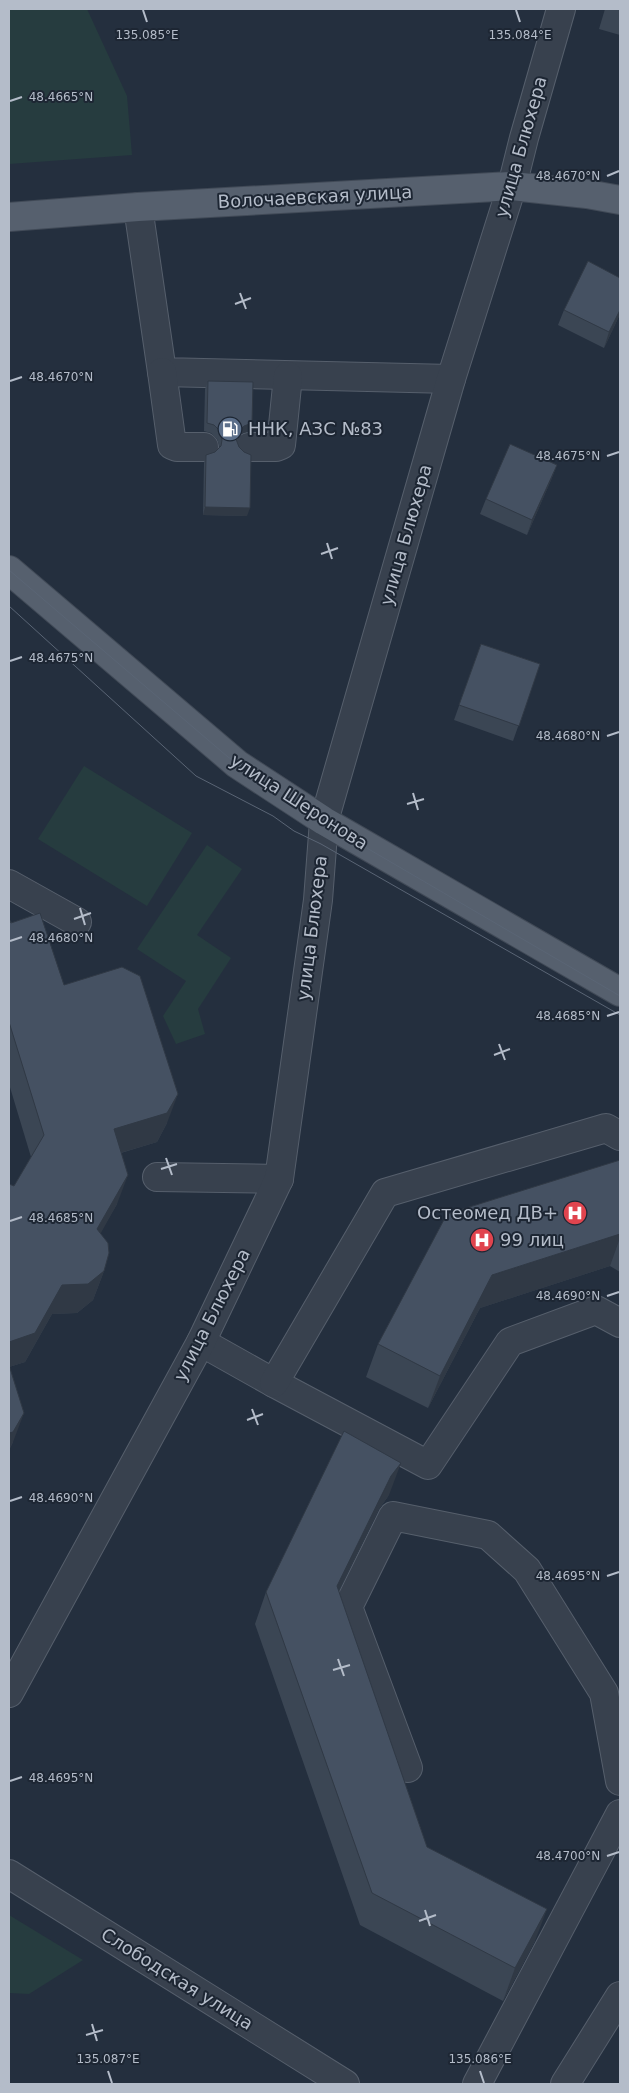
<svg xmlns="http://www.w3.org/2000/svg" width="629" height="2093" viewBox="0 0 629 2093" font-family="'DejaVu Sans',sans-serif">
<rect width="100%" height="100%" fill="#242f3e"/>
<g fill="#263c3f">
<polygon points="9,9 87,9 127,96 132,155 9,164"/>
<polygon points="84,766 192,833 147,906 38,839"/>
<polygon points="207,845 242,869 197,935 231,958 198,1009 205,1034 176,1044 163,1016 186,981 137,949"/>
<polygon points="9,1915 83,1960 29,1994 9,1993"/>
</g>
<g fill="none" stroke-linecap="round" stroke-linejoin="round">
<g stroke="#565f6c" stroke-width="30">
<g id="minor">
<polyline points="138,207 162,372 451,379"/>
<polyline points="162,372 172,445 177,447 204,447"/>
<polyline points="249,447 276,447 281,445 288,376"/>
<polyline points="9,884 77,922"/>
<polyline points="157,1177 279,1179"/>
<polyline points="201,1342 274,1383 428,1465 510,1342 596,1310 620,1323"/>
<polyline points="274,1383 385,1193 606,1128 620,1136"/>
<polyline points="9,1693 201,1342 279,1179 318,900 324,821 451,379 512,186 524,138 561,9"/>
<polyline points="408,1768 348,1607 393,1516 488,1535 527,1570 604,1693 620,1781"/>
<polyline points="9,1874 345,2084"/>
<polyline points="477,2084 620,1814"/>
<polyline points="565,2084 620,1996"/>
</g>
</g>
<g stroke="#414a57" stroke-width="30">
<g id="major">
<polyline points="9,217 138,207 512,186 587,194 620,200"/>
<polyline points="9,570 237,764 324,821 620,992"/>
</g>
</g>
<use href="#minor" stroke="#38414e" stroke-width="28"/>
<use href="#major" stroke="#56606e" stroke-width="28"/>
<g stroke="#5a6575" stroke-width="1">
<polyline points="9,570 228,757 336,830 620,996"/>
<polyline points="9,606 196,776 273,816 294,831 321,844 620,1015"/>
</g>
</g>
<g fill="#3b4654">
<polygon points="605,9 620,9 620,35 599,29"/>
<polygon points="620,278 620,314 604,348 558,325 564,310"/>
<polygon points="208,381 252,423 249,431 241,434 236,439 247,516 203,515 204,463 206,455 215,452 220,448 217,439 211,433 204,431 205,389"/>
<polygon points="557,465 551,480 527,535 480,514 486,499"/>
<polygon points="481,644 540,664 513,741 454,720"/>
<polygon points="9,919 64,985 167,1123 157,1142 121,1153 117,1204 100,1233 104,1271 93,1300 77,1313 52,1314 25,1362 9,1367 13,1442 9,1450 9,1184 14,1186 31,1157 9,1084"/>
<polygon points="620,1160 620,1272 610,1266 480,1308 428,1408 366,1377 378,1344"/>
<polygon points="389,1495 379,1509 339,1591 427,1847 535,1941 503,2001 360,1925 255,1624 266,1592"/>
</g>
<g fill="#303945">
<polygon points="620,310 620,314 604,348 609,332"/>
<polygon points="252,423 249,431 241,434 235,440 238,432 244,426"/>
<polygon points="557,465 551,480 527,535 532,520"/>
<polygon points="205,507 250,508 247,516 203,515"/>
<polygon points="178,1094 167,1123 157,1142 103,1158 114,1129"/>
<polygon points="128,1175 117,1204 87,1258 97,1229"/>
<polygon points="620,1234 620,1238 610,1266 480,1308 428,1408 440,1376 492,1275"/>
<polygon points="104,1271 93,1300 77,1313 52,1314 25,1362 9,1367 9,1342 62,1285"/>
<polygon points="24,1413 13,1442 9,1450 9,1433"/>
<polygon points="401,1463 389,1495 379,1509 325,1619 337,1586 391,1476"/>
<polygon points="547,1909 535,1941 503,2001 515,1968"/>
</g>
<g fill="#455162" stroke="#303945">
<polygon points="588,261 620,278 620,310 609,332 564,310"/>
<polygon points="208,381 253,382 252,423 244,426 238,432 236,439 239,447 244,452 251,455 250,508 205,507 206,455 215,452 221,446 222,440 220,431 214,425 207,423"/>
<polygon points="510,444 557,465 532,520 486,499"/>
<polygon points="481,644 540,664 519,726 459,705"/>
<polygon points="40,913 64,985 122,967 140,976 178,1094 167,1113 114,1129 128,1175 97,1229 108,1243 109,1253 104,1271 88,1284 62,1285 35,1333 9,1342 9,1184 14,1186 44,1135 9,1022 9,919 11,923"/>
<polygon points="620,1160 620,1234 492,1275 440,1376 378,1344 447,1214"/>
<polygon points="9,1365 24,1413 13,1432 9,1433"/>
<polygon points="344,1431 401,1463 391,1476 337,1586 427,1847 547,1909 515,1968 372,1893 266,1592"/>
</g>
<path fill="none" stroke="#b4bcc9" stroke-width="2" d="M 143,10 L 147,22M 516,10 L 520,22M 10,101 L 22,97M 607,176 L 619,171M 240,293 L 246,309M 235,304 L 251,298M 10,381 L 22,377M 607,456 L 619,452M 327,543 L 332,559M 321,554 L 338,548M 10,661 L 22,657M 607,736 L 619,732M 413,793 L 418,810M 407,804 L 424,799M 80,908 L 85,925M 74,919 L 91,913M 10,941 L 22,937M 607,1016 L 619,1012M 499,1044 L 505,1060M 494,1055 L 510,1049M 166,1158 L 172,1175M 161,1169 L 177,1164M 10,1221 L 22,1217M 607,1296 L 619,1292M 252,1409 L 258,1425M 247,1420 L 263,1414M 10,1501 L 22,1497M 607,1576 L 619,1572M 338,1659 L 344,1676M 333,1670 L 350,1665M 10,1781 L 22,1777M 607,1856 L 619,1852M 425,1910 L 430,1926M 419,1921 L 436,1915M 92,2024 L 97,2041M 86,2035 L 103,2030M 108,2071 L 112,2083M 480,2071 L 484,2083"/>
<defs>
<g id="fuel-disc" transform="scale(1.25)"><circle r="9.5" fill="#5c6f8a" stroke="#1d2633"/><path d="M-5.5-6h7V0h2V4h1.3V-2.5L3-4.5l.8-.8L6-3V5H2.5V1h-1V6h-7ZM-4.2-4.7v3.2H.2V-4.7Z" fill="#fff"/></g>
<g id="hospital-disc" transform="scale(1.25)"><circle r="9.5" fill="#e0444e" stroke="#1d2633"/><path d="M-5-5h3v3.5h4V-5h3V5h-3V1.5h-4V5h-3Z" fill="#fff"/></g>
</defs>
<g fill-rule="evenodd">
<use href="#fuel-disc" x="230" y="429"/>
<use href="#hospital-disc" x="575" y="1213"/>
<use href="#hospital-disc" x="482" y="1240"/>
</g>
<g text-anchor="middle" stroke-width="4" stroke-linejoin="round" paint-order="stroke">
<g font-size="18" fill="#b4bcc9" stroke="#1d2633">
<text transform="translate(521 147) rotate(-74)" y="6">улица Блюхера</text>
<text transform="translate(315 197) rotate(-3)" y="6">Волочаевская улица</text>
<text transform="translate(406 535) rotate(-74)" y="6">улица Блюхера</text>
<text transform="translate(299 802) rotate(33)" y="6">улица Шеронова</text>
<text transform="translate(312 928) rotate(-83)" y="6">улица Блюхера</text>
<text transform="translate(212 1315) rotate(-63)" y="6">улица Блюхера</text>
<text transform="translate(177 1979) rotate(32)" y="6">Слободская улица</text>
</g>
<g font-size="18" fill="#b4bcc9" stroke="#1d2633" text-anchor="start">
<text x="248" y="435">ННК, АЗС №83</text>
<text x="558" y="1219" text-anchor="end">Остеомед ДВ+</text>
<text x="500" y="1246">99 лиц</text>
</g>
</g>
<g font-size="12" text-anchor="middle" fill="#b4bcc9" stroke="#1d2633" stroke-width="4" stroke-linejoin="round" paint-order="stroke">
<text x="147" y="39">135.085°E</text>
<text x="520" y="39">135.084°E</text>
<text x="61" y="101">48.4665°N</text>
<text x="568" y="180">48.4670°N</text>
<text x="61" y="381">48.4670°N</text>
<text x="568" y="460">48.4675°N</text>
<text x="61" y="662">48.4675°N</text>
<text x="568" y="740">48.4680°N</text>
<text x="61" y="942">48.4680°N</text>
<text x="568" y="1020">48.4685°N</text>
<text x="61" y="1222">48.4685°N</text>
<text x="568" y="1300">48.4690°N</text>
<text x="61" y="1502">48.4690°N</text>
<text x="568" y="1580">48.4695°N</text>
<text x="61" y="1782">48.4695°N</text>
<text x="568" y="1860">48.4700°N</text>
<text x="108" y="2063">135.087°E</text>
<text x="480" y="2063">135.086°E</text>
</g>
<rect width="629" height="2093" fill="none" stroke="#b4bcc9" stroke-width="20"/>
</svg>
